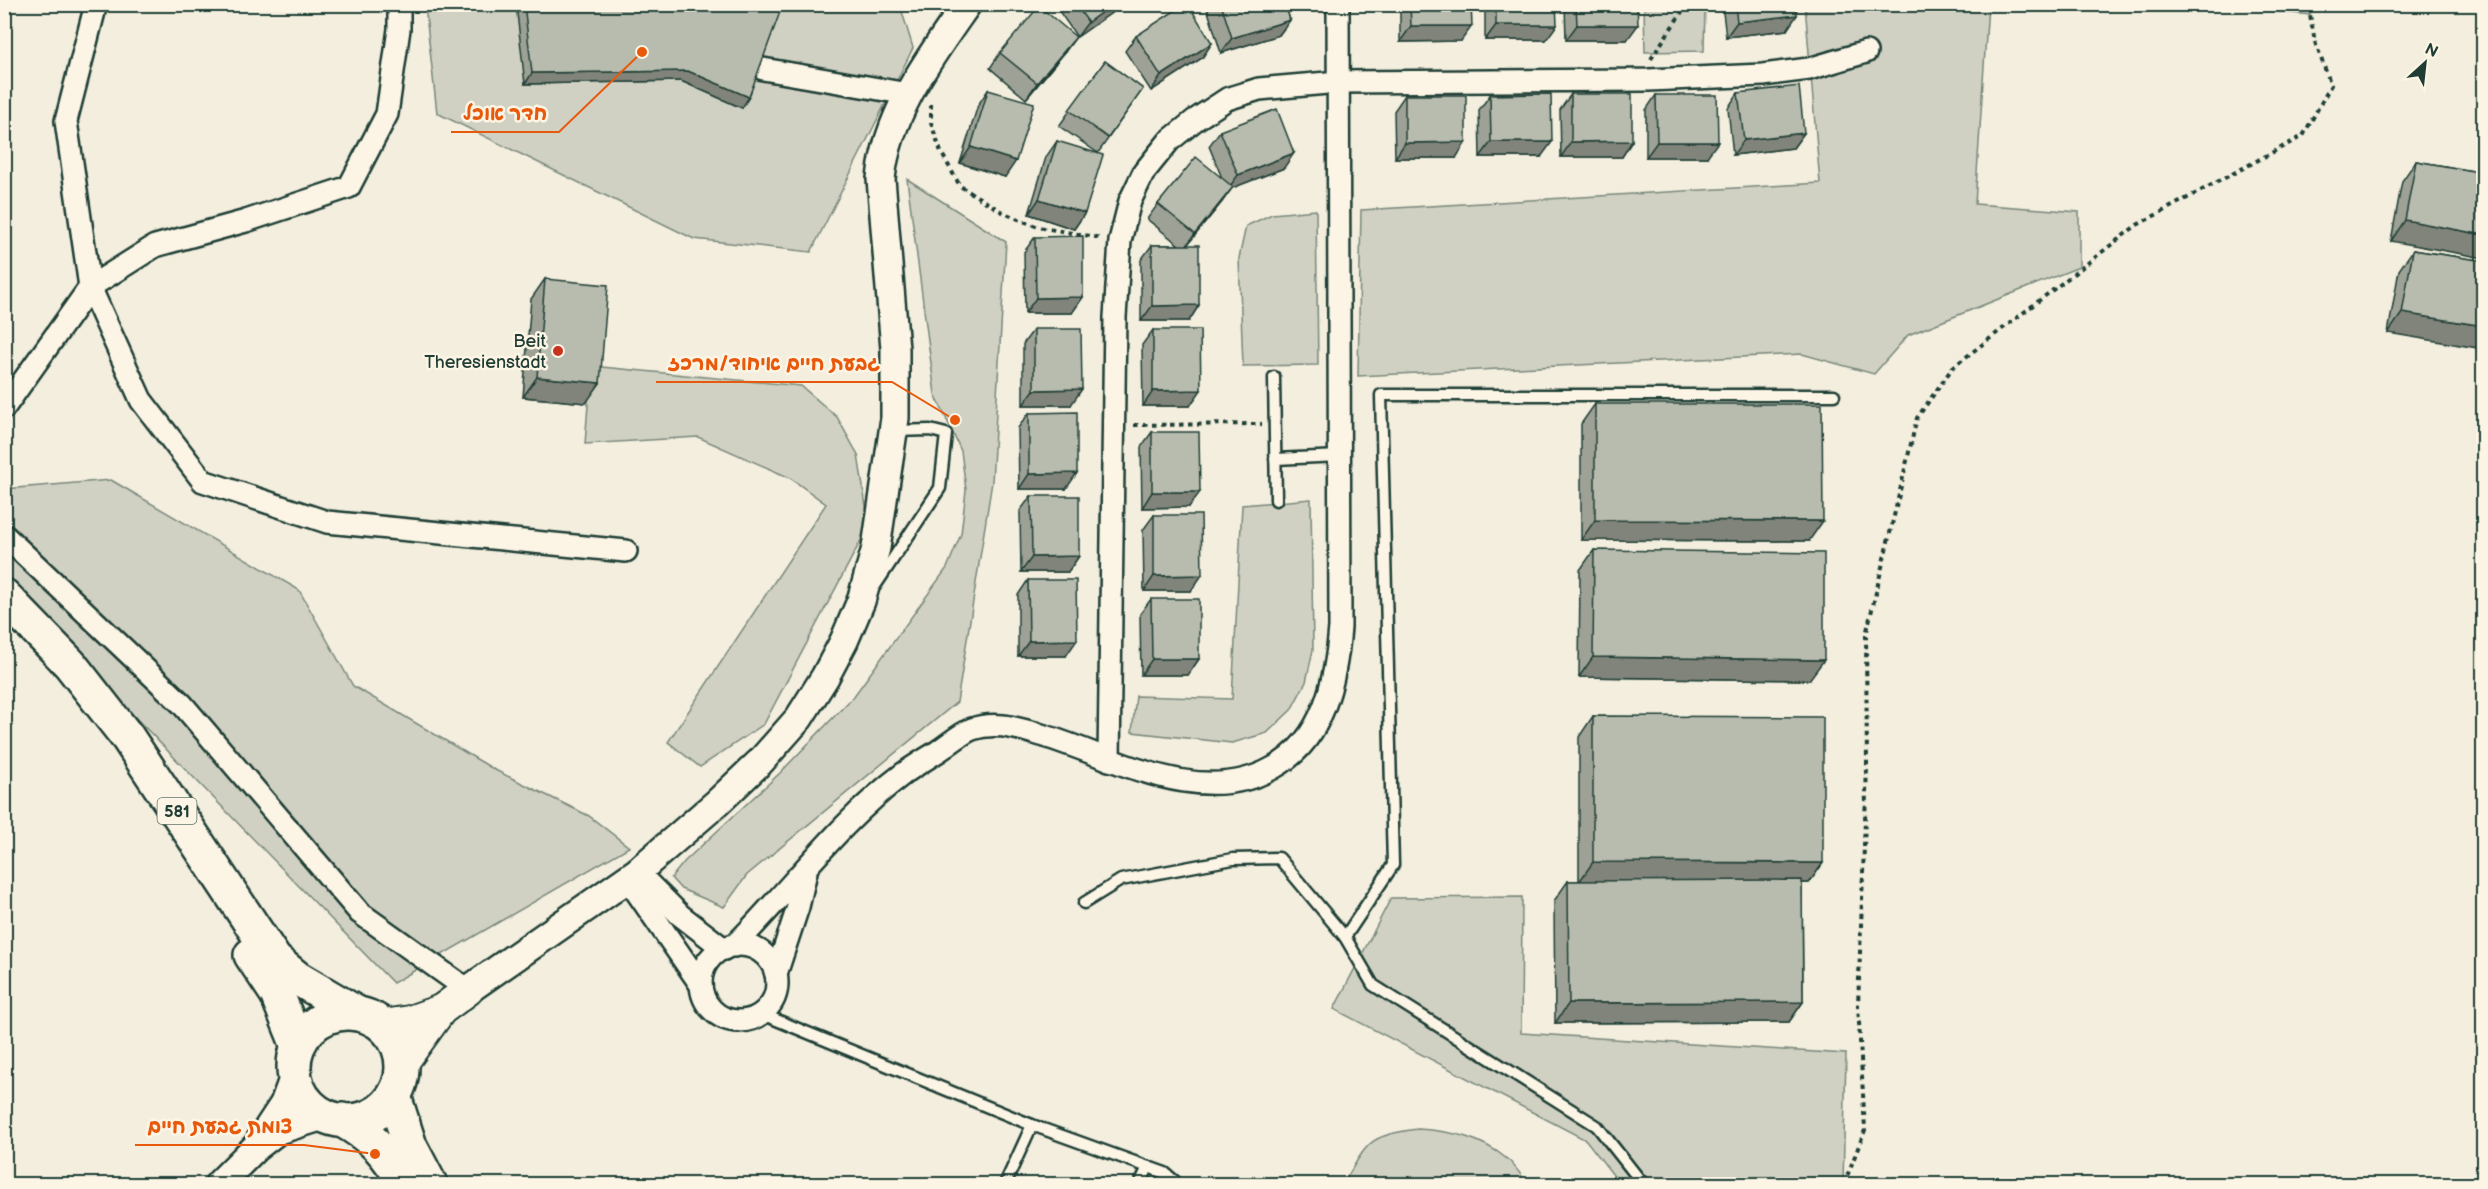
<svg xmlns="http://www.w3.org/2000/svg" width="2488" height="1189" viewBox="0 0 2488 1189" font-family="'Balsamiq Sans','Playpen Sans Hebrew',sans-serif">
<rect width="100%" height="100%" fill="#f3eede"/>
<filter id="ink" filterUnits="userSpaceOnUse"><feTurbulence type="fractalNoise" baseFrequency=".0167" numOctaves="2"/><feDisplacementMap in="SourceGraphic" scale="12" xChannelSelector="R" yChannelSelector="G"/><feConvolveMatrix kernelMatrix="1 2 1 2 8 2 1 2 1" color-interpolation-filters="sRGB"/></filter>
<g filter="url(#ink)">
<g fill="#d0d1c2" stroke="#78877b" stroke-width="1.5">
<polygon points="425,5 900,5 913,48 811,252 694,239 437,113"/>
<polygon points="1644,5 1705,5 1704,51 1645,52"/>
<polygon points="1805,5 1988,5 1975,204 2079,212 2079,267 1908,335 1874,374 1802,354 1358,376 1361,210 1820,183"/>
<polygon points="2214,5 2310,5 2310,15"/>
<polygon points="907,179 1006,242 992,482 957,702 747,875 724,907 681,889 671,878 685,861 780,773 854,696 947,568 961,534 966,490 961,451 935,394"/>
<polygon points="1316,210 1318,365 1243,366 1239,258 1246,226 1272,214"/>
<polygon points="591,366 801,386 837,417 858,455 869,525 764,724 700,767 668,742 826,504 790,478 698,437 585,444"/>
<polygon points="111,480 299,590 353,686 495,770 589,816 629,847 393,983 5,583 5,489"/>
<polygon points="1311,499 1313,650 1306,682 1291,710 1267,733 1232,743 1132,732 1136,696 1232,699 1242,505"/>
<polygon points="1522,897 1521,1033 1846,1054 1843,1184 1620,1184 1586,1140 1334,1009 1391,898"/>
<path d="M 1418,1129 C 1450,1131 1481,1137 1507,1159 C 1515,1165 1521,1176 1528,1184 L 1343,1184 C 1368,1143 1367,1135 1418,1129 Z"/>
</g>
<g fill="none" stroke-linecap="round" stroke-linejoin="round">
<g stroke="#1f3d34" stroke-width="15">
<g id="service">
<polyline points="1274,377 1276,500"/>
<polyline points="1275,459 1340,456"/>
<polyline points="875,586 940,488 946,434 930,430 894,431"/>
<polyline points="1084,903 1121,880 1233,859 1279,858 1345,937 1373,985 1597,1126 1643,1184"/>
<polyline points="1345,937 1393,865 1381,395 1834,395"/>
<polyline points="762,1014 1032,1125 1165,1173 1178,1184"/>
<polyline points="1005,1184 1032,1125"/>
<polyline points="1140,1184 1148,1167"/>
</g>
</g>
<g stroke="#1f3d34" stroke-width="26">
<g id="minor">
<polyline points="96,4 66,121 90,287 141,400 203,481 327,522 626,551"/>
<polyline points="763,69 908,94"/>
<polyline points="4,408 90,287 155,246 246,221 349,187 387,114 399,29 399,4"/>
<polyline points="4,535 182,704 360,913 468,990"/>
<polyline points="1109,760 1115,317 1120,241 1130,201 1144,172 1169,141 1195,120 1227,99 1259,89 1339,82 1648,80 1763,75 1809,69 1866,52"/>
<polyline points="641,876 680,915 724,949"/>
<polyline points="627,878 701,985"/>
<circle cx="739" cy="983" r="38"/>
<path d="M 734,946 C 791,889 839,822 903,774 C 914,766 926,759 937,752 C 948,745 960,734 972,729 C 995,721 1016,728 1038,734 C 1111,755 1199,810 1273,768 C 1324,740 1336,680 1340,627 L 1338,4"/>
<polyline points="776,974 798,907 806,872"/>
</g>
</g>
<g stroke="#1f3d34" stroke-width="32">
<g id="tertiary">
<path d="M 468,990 L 637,872 L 718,802 L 761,761 L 799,718 L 825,677 L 844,641 L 861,601 L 876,548 L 895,418 L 895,349 L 881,179 C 887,114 930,57 967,4"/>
<polyline points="261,1139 284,1104 295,1074"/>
<polyline points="219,1184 256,1147 278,1130 326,1115"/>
</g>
</g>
<g stroke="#1f3d34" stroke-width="34">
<g id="secondary">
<polyline points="383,1025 410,1021 441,1010"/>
<polyline points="402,1064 441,1010 468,990"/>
</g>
</g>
<g stroke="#1f3d34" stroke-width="38">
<g id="primary">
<polyline points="4,596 70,664 128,738 275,960 297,978 358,1014"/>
<polyline points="251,955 277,994 298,1046"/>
<circle cx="348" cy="1067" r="54"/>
<polyline points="394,1096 410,1146 430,1184"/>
<path d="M 342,1120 C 374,1138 387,1153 405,1184"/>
</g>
</g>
<g stroke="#1f3d34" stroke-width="4" stroke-dasharray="4.5 4.5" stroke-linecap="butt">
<polyline points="1651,59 1687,4"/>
<polyline points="931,104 931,123 941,152 960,186 1004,213 1038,227 1101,238"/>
<polyline points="1134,425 1262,424"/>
<polyline points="1844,1184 1865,1130 1858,1005 1867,767 1866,635 1917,418 1953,367 2137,225 2303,136 2331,85 2315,42 2308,4"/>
</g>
<use href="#service" stroke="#fcf5e5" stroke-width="10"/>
<use href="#minor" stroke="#fcf5e5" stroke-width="21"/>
<use href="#tertiary" stroke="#fcf5e5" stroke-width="27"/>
<use href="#secondary" stroke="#fcf5e5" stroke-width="30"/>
<use href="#primary" stroke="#fcf5e5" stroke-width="33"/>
</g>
<g fill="#9ea296" stroke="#1f3d34" stroke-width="1.5">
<polygon points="516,4 761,4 742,108 681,81 525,84"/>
<polygon points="1054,4 1124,4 1077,37"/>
<polygon points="1209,4 1285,4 1290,20 1279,35 1221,53 1207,8"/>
<polygon points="1400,4 1471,4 1461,41 1400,42"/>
<polygon points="1485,4 1556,4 1546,40 1485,40"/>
<polygon points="1565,4 1637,4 1627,40 1566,40"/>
<polygon points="1722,4 1796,4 1787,30 1726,37"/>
<polygon points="1136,36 1212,43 1202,58 1151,91 1125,51"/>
<polygon points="1065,52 1026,99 990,68 1000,53"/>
<polygon points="1105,61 1143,89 1098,153 1059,126"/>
<polygon points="988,90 1005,177 960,163 978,105"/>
<polygon points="1738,93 1804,133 1793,148 1733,155 1728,108"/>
<polygon points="1571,94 1632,141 1622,157 1561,157 1560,110"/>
<polygon points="1405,95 1456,158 1395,158 1394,111"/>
<polygon points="1490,95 1541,157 1480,157 1479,110"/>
<polygon points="1656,95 1707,157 1646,157 1646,110"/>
<polygon points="1220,131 1284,168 1232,188 1222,202 1187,245 1199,305 1189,321 1141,321 1141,260 1152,245 1179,245 1147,219 1158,204 1222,178 1209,146"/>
<polygon points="1057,141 1085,213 1074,229 1029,214 1046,157"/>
<polygon points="2416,161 2484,173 2391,241 2402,181"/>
<polygon points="1035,237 1083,297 1072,313 1025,313 1024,252"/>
<polygon points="2413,250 2484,261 2388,333 2399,270"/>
<polygon points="545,279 586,403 523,397 531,299"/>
<polygon points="1034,329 1071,405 1023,405 1023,344"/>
<polygon points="1153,330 1190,406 1143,406 1142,345"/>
<polygon points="1595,404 1809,541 1581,540 1581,424"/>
<polygon points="1029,413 1066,489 1019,489 1018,428"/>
<polygon points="1152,432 1189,507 1142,508 1141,447"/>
<polygon points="1031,496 1079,556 1068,572 1021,572 1020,511"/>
<polygon points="1154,515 1191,591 1144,591 1143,530"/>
<polygon points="1594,550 1809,680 1579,677 1580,570"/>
<polygon points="1028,580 1066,656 1018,656 1018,595"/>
<polygon points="1151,599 1199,659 1188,675 1141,675 1140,614"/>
<polygon points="1593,716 1823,863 1809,883 1802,883 1803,1002 1789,1022 1555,1023 1554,901 1568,881 1579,881 1579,737"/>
</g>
<g fill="#81847a" stroke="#1f3d34" stroke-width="1.5">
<polygon points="1113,4 1124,4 1077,37 1088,22"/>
<polygon points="1797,15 1787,30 1726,37 1737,22"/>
<polygon points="1290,20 1279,35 1221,53 1232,38"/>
<polygon points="1496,25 1557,25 1546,40 1485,40"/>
<polygon points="1577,25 1638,25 1627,40 1566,40"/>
<polygon points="1411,26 1472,26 1461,41 1400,42"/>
<polygon points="1076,37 1065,52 1026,99 1037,83"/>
<polygon points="1212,43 1202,58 1151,91 1161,76"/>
<polygon points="688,71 749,97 742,108 681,81 525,84 532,73"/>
<polygon points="1804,133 1793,148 1733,155 1744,140"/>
<polygon points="1632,141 1622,157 1561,157 1571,142"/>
<polygon points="1466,142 1456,158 1395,158 1405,143"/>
<polygon points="1491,142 1552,142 1541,157 1480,157"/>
<polygon points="1657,142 1718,142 1707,157 1646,157"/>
<polygon points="971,147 1016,161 1005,177 960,163"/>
<polygon points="1294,153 1284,168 1232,188 1222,202 1184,249 1238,175"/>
<polygon points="1039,199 1085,213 1074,229 1029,214"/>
<polygon points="2405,220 2484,235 2484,258 2391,241"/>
<polygon points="1083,297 1072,313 1025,313 1036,298"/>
<polygon points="1199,305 1189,321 1141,321 1152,306"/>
<polygon points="2402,313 2484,326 2484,349 2388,333"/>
<polygon points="537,377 600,383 586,403 523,397"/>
<polygon points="1082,389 1071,405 1023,405 1034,390"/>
<polygon points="1201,390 1190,406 1143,406 1153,391"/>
<polygon points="1077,473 1066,489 1019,489 1029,474"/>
<polygon points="1152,492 1200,492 1189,507 1142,508"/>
<polygon points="1595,520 1823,521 1809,541 1581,540"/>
<polygon points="1079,556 1068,572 1021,572 1032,557"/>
<polygon points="1202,575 1191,591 1144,591 1154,576"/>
<polygon points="1077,640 1066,656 1018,656 1029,641"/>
<polygon points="1593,657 1824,660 1809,680 1579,677"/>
<polygon points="1152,659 1199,659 1188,675 1141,675"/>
<polygon points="1593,862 1823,863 1809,883 1579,882"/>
<polygon points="1803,1002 1789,1022 1555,1023 1569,1003"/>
</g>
<g fill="#b8bcae" stroke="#1f3d34" stroke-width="1.5">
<polygon points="524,4 761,4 780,12 749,97 688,71 532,73"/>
<polygon points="1075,4 1113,4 1088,22"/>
<polygon points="1185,4 1188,4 1212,43 1161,76 1136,36"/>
<polygon points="1221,4 1285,4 1290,20 1232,38"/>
<polygon points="1410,4 1471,4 1472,26 1411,26"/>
<polygon points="1496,4 1556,4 1557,25 1496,25"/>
<polygon points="1576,4 1637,4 1638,25 1577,25"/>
<polygon points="1735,4 1796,4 1797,15 1737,22"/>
<polygon points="1039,6 1076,37 1037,83 1000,53"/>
<polygon points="1105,61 1143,89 1108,138 1069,110"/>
<polygon points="1799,86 1804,133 1744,140 1738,93"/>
<polygon points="988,90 1034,103 1016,161 971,147"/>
<polygon points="1551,94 1552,142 1491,142 1490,95"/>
<polygon points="1571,94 1632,94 1632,141 1571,142"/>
<polygon points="1405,95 1466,95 1466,142 1405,143"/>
<polygon points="1656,95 1717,95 1718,142 1657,142"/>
<polygon points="1277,109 1294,153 1238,175 1220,131"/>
<polygon points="1057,141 1103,155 1085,213 1039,199"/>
<polygon points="1196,157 1233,187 1195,234 1158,204"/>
<polygon points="2416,161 2484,173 2484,235 2405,220"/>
<polygon points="1083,236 1083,297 1036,298 1035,237"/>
<polygon points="1152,245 1199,245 1199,305 1152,306"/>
<polygon points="2413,250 2484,261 2484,326 2402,313"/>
<polygon points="545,279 608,285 600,383 537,377"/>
<polygon points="1034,329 1081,329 1082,389 1034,390"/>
<polygon points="1153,330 1200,330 1201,390 1153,391"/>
<polygon points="1595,404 1822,404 1823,521 1595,520"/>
<polygon points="1077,412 1077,473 1029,474 1029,413"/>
<polygon points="1152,432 1199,432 1200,492 1152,492"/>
<polygon points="1031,496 1079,496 1079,556 1032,557"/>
<polygon points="1154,515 1201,515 1202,575 1154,576"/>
<polygon points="1594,550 1824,553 1824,660 1593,657"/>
<polygon points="1028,580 1076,580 1077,640 1029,641"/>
<polygon points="1151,599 1199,599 1199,659 1152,659"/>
<polygon points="1593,716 1823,717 1823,863 1593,862"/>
<polygon points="1802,880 1803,1002 1569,1003 1568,881"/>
</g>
</g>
<circle fill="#c8321e" stroke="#fcf5e5" stroke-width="2" cx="558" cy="351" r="6"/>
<g text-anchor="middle" stroke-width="5" stroke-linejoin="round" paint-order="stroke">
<rect fill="#fcf5e5" stroke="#617469" stroke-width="1.5" x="157.5" y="798" width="39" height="26" rx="4.5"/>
<g font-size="16" font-weight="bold" fill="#1f3d34">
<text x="177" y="817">581</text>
</g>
<g font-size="18" fill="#1f3d34" stroke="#fcf5e5" text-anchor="end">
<text x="546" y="347">Beit<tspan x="546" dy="21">Theresienstadt</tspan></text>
</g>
</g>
<path fill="none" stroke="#e8590c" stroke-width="2" d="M642 52L559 132H451M955 420L892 382H656M375 1154L304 1145H135"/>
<g fill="#e8590c" stroke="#fcf5e5" stroke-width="2">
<circle cx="642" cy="52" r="6"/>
<circle cx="955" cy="420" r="6"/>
<circle cx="375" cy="1154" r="6"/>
</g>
<g font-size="20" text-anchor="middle" font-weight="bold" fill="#e8590c" stroke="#fcf5e5" stroke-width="5" stroke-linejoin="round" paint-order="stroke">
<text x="505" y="120">חדר אוכל</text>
<text x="774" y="370">גבעת חיים איחוד/מרכז</text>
<text x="220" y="1133">צומת גבעת חיים</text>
</g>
<rect width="2488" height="1189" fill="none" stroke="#fcf5e5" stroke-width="24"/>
<rect x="12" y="12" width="2464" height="1165" fill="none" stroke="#1f3d34" stroke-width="2" filter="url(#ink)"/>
<g transform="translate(2425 63) rotate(27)" stroke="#fcf5e5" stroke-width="4.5" paint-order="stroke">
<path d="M0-4.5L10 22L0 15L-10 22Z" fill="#1f3d34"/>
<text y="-9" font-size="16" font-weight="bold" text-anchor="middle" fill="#1f3d34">N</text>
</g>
</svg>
